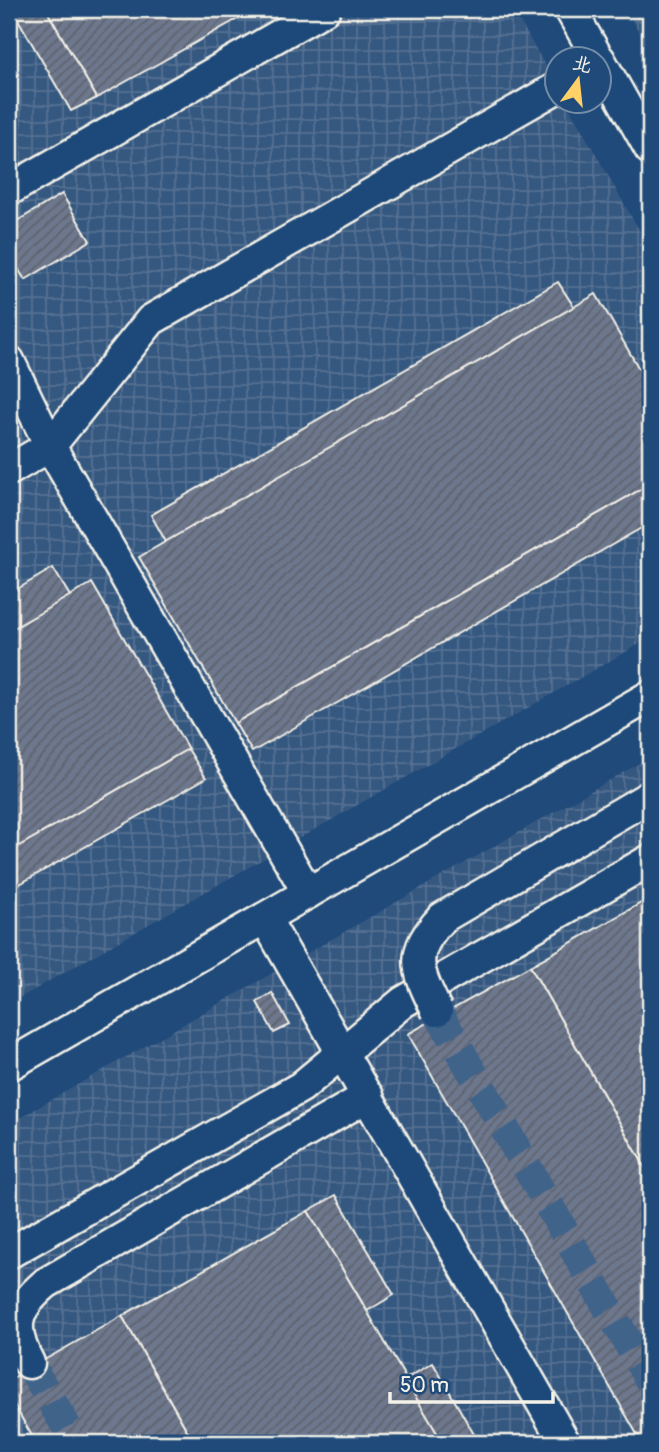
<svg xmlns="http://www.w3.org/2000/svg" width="659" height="1452" viewBox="0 0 659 1452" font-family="Pangolin,'LXGW WenKai TC',sans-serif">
<defs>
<pattern id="industrial-grid" width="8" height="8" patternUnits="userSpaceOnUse" patternTransform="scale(1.75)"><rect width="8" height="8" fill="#365880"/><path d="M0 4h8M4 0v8" fill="none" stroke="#547092"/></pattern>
<pattern id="building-hatch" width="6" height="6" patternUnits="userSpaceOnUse" patternTransform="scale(1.75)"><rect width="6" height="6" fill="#6d778d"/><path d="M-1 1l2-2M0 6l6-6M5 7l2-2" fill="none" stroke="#5d626d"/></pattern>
</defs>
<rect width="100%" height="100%" fill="#1f4a7a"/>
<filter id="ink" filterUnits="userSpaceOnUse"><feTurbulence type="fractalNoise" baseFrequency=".0143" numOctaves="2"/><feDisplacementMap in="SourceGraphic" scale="14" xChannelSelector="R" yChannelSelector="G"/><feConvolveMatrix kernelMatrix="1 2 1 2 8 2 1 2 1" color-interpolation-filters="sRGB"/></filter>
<g filter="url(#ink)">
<g fill="url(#industrial-grid)">
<polygon points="9,9 513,9 557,86 558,102 566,102 650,249 650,638 9,1004"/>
<polygon points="627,9 650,9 650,51 626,9"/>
<polygon points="650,757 650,1443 9,1443 9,1124"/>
</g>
<g fill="url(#building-hatch)" stroke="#f4f1e8" stroke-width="2">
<polygon points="12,9 46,9 97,98 71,111"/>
<polygon points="46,9 255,9 97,98"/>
<polygon points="62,194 90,241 25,280 9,254 9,226"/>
<polygon points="558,282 574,307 166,542 151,515"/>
<polygon points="596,294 650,388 650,484 235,723 139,557"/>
<polygon points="650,484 650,523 252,752 235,723"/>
<polygon points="53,568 70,596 9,631 9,594"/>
<polygon points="92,583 188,749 9,852 9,631"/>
<polygon points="188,749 206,778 9,890 9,852"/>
<polygon points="650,898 650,1176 530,966"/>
<polygon points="530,966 650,1176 650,1443 642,1443 408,1034"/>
<polygon points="272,993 290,1025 274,1033 257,1002"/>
<polygon points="336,1195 394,1295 367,1311 308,1211"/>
<polygon points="308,1211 367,1311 443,1443 194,1443 122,1316"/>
<polygon points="122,1316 194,1443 36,1443 9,1396 9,1380"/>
<polygon points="433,1363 479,1443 443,1443 405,1379"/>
</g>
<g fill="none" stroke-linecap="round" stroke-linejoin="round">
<g stroke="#3f638a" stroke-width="30" stroke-dasharray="30 15" stroke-linecap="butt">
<polyline points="437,1011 650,1381"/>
<polyline points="29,1363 76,1443"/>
</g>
<g stroke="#f4f1e8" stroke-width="35">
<g id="minor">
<polyline points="570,9 599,60"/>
<polyline points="600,60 650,149"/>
<polyline points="9,190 325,9"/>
<polyline points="9,361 50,446 308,893"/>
<polyline points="9,470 50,446 151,320 558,87"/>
<polyline points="265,918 565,1443"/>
<polyline points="9,1065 650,696"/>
<polyline points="9,1253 301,1087 403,1002 650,860"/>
<path d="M 29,1363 C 10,1327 15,1309 46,1283 L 368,1096"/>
</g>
</g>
<use href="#minor" stroke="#1f4a7a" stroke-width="30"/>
<g stroke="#f4f1e8" stroke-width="35" stroke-linecap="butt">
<path id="minor-bridge" d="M 437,1011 C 417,970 408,954 442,918 L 650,796"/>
</g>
<use href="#minor-bridge" stroke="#1f4a7a" stroke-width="30"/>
</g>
</g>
<rect width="659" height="1452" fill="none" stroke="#1f4a7a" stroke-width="35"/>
<rect x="18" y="18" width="624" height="1417" fill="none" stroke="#f4f1e8" stroke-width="2.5" filter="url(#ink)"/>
<g transform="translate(578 80) rotate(15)"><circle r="33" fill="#1f4a7a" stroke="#748da6" stroke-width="2"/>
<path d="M0-5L12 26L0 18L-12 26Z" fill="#ffd166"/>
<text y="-10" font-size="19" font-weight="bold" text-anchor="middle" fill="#f4f1e8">北</text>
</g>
<path d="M390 1392v10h163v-10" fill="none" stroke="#f4f1e8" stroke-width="3.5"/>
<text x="400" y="1392" font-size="21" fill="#f4f1e8" stroke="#1f4a7a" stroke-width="5" paint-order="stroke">50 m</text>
</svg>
